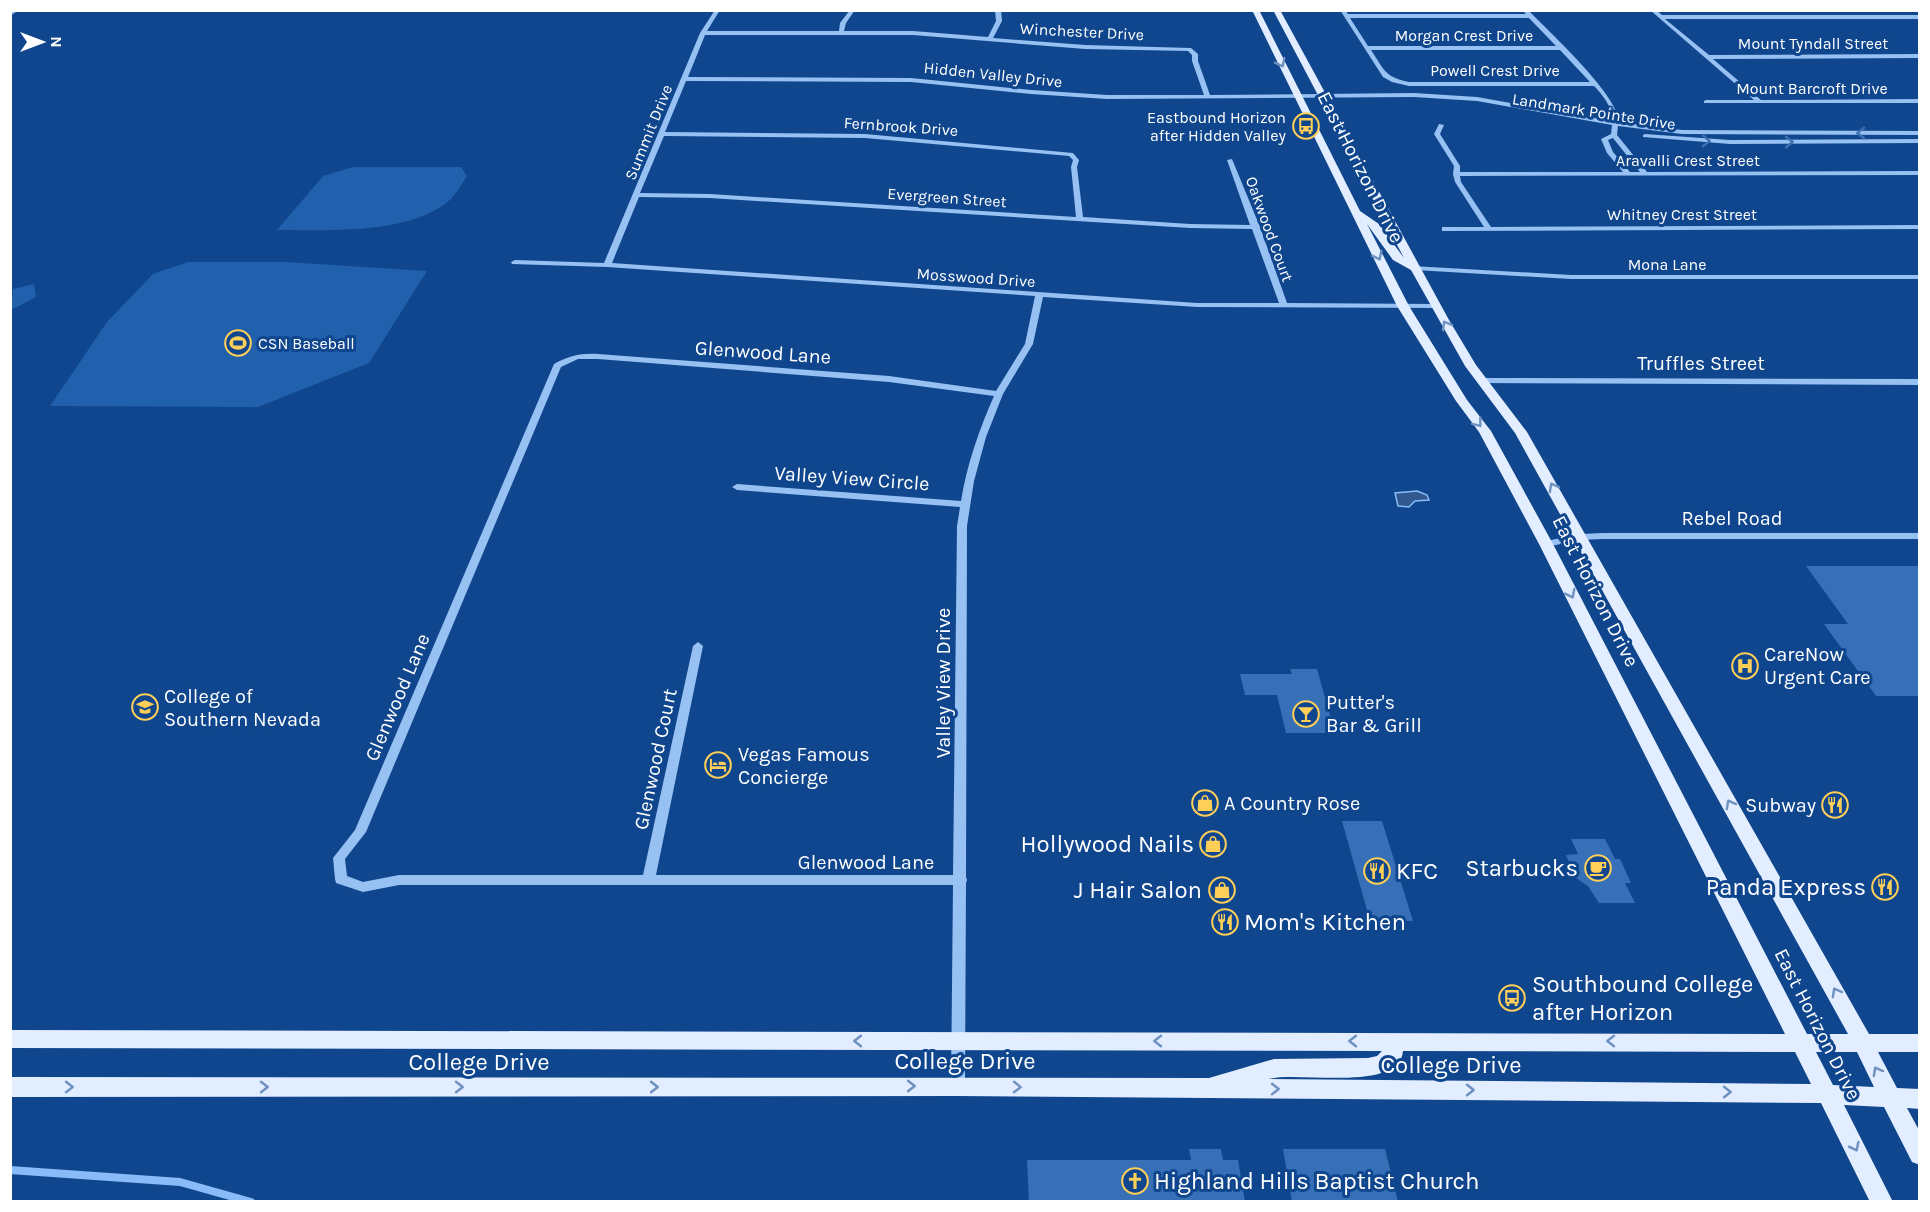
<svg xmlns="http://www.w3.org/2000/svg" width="1930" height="1212" viewBox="0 0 1930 1212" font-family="Karla,sans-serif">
<rect width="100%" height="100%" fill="#0f468d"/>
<g fill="#2060ad">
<path d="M 353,167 L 461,167 L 467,176 C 462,184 457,192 451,199 C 412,235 327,230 277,230 L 323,176 Z"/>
<polygon points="188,262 287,262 427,271 369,363 258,407 50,406 107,322 153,274"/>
<polygon points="34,284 36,297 11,310 13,289"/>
</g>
<polygon fill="#31598f" stroke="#88bbf7" stroke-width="1.5" points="1417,491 1427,495 1429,500 1415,501 1409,507 1398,506 1395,493"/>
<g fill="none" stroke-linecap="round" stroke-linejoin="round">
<polyline stroke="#88bbf7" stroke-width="8" points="10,1170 180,1182 251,1202"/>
</g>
<g fill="#3770b7">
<polygon points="1806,566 1920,566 1920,696 1876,696 1824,624 1848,624"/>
<polygon points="1290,669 1317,669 1335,733 1286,733 1277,695 1245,695 1240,674 1292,674"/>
<polygon points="1342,821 1382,821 1413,921 1370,921"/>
<polygon points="1571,839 1605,839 1615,859 1620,859 1631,883 1625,883 1635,903 1599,903 1588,886 1576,878 1566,855 1578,854"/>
<polygon points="1189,1149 1221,1149 1223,1160 1238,1160 1245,1202 1029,1202 1027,1160 1191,1160"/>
<polygon points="1283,1149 1385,1149 1398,1202 1292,1202"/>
</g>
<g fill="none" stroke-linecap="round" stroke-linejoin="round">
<g fill="#97c0f3" fill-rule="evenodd">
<polygon points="13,10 19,10 10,16 10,12"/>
<path d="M 715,10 L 720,10 L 707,31 L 839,31 L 840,23 L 850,10 L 855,10 L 846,23 L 844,31 L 913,31 L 988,37 L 996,21 L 995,10 L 1001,10 L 1002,21 L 993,38 L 1085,45 L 1191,48 L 1198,54 L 1198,61 L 1210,95 L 1414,93 L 1477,97 L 1612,121 C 1614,109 1602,94 1594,86 L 1409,86 L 1392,82 L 1383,77 L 1340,10 L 1345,10 L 1348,14 L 1526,14 L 1523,11 L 1528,10 C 1548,31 1621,97 1618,122 L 1682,130 L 1920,131 L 1920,135 L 1682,134 L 1618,126 L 1617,135 L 1647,172 L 1920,171 L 1920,175 L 1460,176 L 1461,182 L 1491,227 L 1920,225 L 1920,229 L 1442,231 L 1442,227 L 1484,227 L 1455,182 L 1453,174 L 1454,166 L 1434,134 L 1439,124 L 1444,125 L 1440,134 L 1460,166 L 1460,172 L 1623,172 L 1607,153 L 1601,139 L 1611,134 L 1612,125 L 1477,101 L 1414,97 L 1107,99 L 1031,94 L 911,82 L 686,81 L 665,132 L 865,134 L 1073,153 L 1079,160 L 1077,167 L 1083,217 L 1190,224 L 1250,225 L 1227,160 L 1232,159 L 1260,227 L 1287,303 L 1435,304 L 1439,306 L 1435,308 L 1197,307 L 1043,297 L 1033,344 L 1003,394 L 986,437 L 974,481 L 967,526 L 966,877 L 967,880 L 966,883 L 965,1086 L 963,1091 L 958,1093 L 953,1091 L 951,1086 L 953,885 L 399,885 L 363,892 L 336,883 L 335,879 L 333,858 L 355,830 L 554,364 C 568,356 581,353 598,354 L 889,376 L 996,391 L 1025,344 L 1035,296 L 607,267 L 512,264 L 511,262 L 515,260 L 604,263 L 700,33 ZM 1350,18 L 1529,18 L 1556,46 L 1368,46 ZM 705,35 L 913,35 L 1085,49 L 1188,51 L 1192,55 L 1192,61 L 1204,95 L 1107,95 L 1031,90 L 911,78 L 688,77 ZM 1371,50 L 1560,50 L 1590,82 L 1409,82 C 1384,77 1384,69 1371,50 ZM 664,136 L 865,138 L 1069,156 L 1073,160 L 1071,167 L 1076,217 L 710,194 L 640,193 ZM 1613,138 L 1640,172 L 1630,172 L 1613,152 L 1608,140 ZM 639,197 L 710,198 L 1190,228 L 1252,229 L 1279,303 L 1197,303 L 612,263 ZM 578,359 L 598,359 L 889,382 L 994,396 C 979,430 967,464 961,501 L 737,484 L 732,487 L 737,490 L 960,507 L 957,526 L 953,875 L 656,875 L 703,646 L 698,642 L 693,646 L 643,875 L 399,875 L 363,882 L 347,876 L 345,859 L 366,832 L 561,367 Z"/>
<polygon points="1650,10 1656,10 1662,15 1920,15 1920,19 1665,19 1709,55 1920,54 1920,58 1713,59 1761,100 1920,99 1920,103 1704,103 1704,101 1706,100 1754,100"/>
<polygon points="1645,134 1730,140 1920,139 1920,143 1730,144 1643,137 1643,135"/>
<polygon points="1412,266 1571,275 1920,275 1920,279 1571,279 1415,270 1412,270"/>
<polygon points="1482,378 1920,379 1920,385 1479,383 1479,379"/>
<polygon points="1602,533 1920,533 1920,539 1602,539 1581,540 1546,547 1541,544 1546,541 1581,534"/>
</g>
<path fill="#e2edff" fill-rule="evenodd" d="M 1252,10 L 1259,10 L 1360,211 L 1379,224 L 1404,258 L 1273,10 L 1280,10 L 1449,320 L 1476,365 L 1527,432 L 1869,1034 L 1920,1034 L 1920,1052 L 1878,1052 L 1897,1088 L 1920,1089 L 1920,1109 L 1907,1108 L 1920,1132 L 1920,1165 L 1912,1162 L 1884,1107 L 1844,1105 L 1893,1202 L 1870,1202 L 1821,1103 L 958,1096 L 10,1097 L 10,1077 L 1209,1078 L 1274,1059 L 1368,1058 L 1377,1056 L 1382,1051 L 10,1048 L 10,1030 L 1785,1034 L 1539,544 L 1479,432 L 1456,401 L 1397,306 ZM 1367,224 L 1393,260 L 1411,270 L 1465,366 L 1515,433 L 1848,1034 L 1807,1034 L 1553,544 L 1491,431 L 1467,400 L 1409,306 ZM 1403,1051 L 1795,1052 L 1811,1084 L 1269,1079 C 1297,1071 1400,1093 1403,1051 ZM 1816,1052 L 1857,1052 L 1874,1087 L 1833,1085 Z"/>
</g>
<defs><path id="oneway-chevron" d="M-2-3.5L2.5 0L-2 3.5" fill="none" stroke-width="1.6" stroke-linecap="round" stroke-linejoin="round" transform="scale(1.5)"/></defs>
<g stroke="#6e91c0">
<use href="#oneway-chevron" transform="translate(1281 63) rotate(63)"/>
<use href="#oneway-chevron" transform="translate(1378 256) rotate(63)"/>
<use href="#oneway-chevron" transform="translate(1446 325) rotate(-120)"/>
<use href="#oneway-chevron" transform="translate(1478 423) rotate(52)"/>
<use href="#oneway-chevron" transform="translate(1553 487) rotate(-119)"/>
<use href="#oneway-chevron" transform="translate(1571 594) rotate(63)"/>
<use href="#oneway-chevron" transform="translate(1730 804) rotate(-119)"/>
<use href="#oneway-chevron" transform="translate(1836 992) rotate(-119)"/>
<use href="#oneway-chevron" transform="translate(858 1041) rotate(-180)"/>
<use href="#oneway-chevron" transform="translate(1158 1041) rotate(180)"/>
<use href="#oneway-chevron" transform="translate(1353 1041) rotate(180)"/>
<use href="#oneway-chevron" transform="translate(1611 1041) rotate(180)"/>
<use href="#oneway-chevron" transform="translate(1877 1071) rotate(-119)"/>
<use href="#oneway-chevron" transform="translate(911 1086)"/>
<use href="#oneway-chevron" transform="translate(69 1087)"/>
<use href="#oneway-chevron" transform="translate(264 1087)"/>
<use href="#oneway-chevron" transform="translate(459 1087)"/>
<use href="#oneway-chevron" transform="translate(654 1087)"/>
<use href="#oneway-chevron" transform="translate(1017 1087) rotate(1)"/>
<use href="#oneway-chevron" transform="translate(1275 1089)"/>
<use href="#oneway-chevron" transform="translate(1470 1090)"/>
<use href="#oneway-chevron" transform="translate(1727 1092)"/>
<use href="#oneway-chevron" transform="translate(1855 1147) rotate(63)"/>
</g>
<g stroke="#3f71b1">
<use href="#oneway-chevron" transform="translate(1861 133) rotate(180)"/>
<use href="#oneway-chevron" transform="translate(1706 141) rotate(2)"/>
<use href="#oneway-chevron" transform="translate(1789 142)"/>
</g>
<defs>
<g id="bus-ring" transform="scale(1.35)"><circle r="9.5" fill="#0f468d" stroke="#ffcf58" stroke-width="1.5"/><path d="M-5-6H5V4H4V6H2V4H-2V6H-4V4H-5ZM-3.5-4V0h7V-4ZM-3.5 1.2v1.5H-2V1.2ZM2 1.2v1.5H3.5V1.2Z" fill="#ffcf58"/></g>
<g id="stadium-ring" transform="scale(1.35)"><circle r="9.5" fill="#0f468d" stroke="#ffcf58" stroke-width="1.5"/><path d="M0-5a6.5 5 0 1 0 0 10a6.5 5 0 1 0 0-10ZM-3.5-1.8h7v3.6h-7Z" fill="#ffcf58"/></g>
<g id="hospital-ring" transform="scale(1.35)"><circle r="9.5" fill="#0f468d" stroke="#ffcf58" stroke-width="1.5"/><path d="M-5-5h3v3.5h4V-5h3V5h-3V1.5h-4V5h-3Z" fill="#ffcf58"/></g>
<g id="university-ring" transform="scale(1.35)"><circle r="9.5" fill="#0f468d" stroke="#ffcf58" stroke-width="1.5"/><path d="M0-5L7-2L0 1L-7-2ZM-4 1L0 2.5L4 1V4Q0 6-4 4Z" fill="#ffcf58"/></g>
<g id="bar-ring" transform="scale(1.35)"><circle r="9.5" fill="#0f468d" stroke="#ffcf58" stroke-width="1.5"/><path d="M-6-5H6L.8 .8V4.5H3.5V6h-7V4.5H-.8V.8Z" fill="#ffcf58"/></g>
<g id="hotel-ring" transform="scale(1.35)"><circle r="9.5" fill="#0f468d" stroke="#ffcf58" stroke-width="1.5"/><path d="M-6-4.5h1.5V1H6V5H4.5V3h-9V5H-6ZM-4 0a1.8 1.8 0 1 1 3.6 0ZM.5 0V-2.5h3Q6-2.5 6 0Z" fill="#ffcf58"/></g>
<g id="shop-ring" transform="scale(1.35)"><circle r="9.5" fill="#0f468d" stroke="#ffcf58" stroke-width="1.5"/><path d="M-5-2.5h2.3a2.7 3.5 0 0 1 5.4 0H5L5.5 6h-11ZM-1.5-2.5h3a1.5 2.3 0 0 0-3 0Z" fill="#ffcf58"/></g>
<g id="restaurant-ring" transform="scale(1.35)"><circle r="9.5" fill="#0f468d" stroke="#ffcf58" stroke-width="1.5"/><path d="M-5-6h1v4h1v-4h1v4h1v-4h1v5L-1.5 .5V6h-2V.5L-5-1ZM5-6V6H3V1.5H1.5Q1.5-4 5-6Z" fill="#ffcf58"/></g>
<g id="cafe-ring" transform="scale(1.35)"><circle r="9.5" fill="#0f468d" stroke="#ffcf58" stroke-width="1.5"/><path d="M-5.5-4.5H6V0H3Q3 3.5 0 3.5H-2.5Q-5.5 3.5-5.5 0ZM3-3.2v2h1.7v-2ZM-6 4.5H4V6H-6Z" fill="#ffcf58"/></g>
<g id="church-ring" transform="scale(1.35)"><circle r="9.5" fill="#0f468d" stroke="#ffcf58" stroke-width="1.5"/><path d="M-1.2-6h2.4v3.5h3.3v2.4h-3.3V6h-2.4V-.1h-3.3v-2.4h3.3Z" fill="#ffcf58"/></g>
</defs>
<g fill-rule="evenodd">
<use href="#bus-ring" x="1306" y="126"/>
<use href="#stadium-ring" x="238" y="343"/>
<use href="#hospital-ring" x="1745" y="666"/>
<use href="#university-ring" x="145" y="707"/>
<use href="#bar-ring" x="1306" y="714"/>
<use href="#hotel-ring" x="718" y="765"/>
<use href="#shop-ring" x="1205" y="803"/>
<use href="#restaurant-ring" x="1835" y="805"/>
<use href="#shop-ring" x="1213" y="844"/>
<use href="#cafe-ring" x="1598" y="868"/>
<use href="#restaurant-ring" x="1377" y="871"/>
<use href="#restaurant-ring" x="1885" y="887"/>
<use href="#shop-ring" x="1222" y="890"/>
<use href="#restaurant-ring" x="1225" y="922"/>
<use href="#bus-ring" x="1512" y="998"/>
<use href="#church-ring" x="1135" y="1181"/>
</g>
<g text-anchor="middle" stroke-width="6" stroke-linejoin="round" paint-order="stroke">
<g font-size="16" fill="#fff" stroke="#0f468d">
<text transform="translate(1082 31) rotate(3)" y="6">Winchester Drive</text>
<text x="1464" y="41">Morgan Crest Drive</text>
<text x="1813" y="49">Mount Tyndall Street</text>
<text x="1495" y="76">Powell Crest Drive</text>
<text transform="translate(993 74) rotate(6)" y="6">Hidden Valley Drive</text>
<text x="1812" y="94">Mount Barcroft Drive</text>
<text transform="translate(1594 111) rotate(9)" y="6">Landmark Pointe Drive</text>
<text transform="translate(901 126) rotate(4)" y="6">Fernbrook Drive</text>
<text transform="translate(648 132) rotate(-68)" y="6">Summit Drive</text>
<text x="1688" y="166">Aravalli Crest Street</text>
<text transform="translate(947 197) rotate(4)" y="6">Evergreen Street</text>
<text x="1682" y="220">Whitney Crest Street</text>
<text transform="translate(1270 229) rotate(70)" y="6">Oakwood Court</text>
<text x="1667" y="270">Mona Lane</text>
<text transform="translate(976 277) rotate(4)" y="6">Mosswood Drive</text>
</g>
<g font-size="16" fill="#fff" stroke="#0f468d" text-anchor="end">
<text x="1286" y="123">Eastbound Horizon<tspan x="1286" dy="18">after Hidden Valley</tspan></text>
<text x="258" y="349" text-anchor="start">CSN Baseball</text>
</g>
<g font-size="20" fill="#fff" stroke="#0f468d">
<text transform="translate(1361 167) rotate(63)" y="7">East Horizon Drive</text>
<text transform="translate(763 352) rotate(4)" y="7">Glenwood Lane</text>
<text x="1701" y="370">Truffles Street</text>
<text transform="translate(852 478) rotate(4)" y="7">Valley View Circle</text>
<text x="1732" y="525">Rebel Road</text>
<text transform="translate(1596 591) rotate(63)" y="7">East Horizon Drive</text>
<text transform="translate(943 683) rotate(-90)" y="7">Valley View Drive</text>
<text transform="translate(397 697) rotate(-67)" y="7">Glenwood Lane</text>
<text transform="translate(655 759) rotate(-78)" y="7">Glenwood Court</text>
<text x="866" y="869">Glenwood Lane</text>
<text transform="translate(1818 1024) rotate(63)" y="7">East Horizon Drive</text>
</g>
<g font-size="20" fill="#fff" stroke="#0f468d" text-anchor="start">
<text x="1764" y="661">CareNow<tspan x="1764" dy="23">Urgent Care</tspan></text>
<text x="164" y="703">College of<tspan x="164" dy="23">Southern Nevada</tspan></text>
<text x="1326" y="709">Putter's<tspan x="1326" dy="23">Bar &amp; Grill</tspan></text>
<text x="738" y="761">Vegas Famous<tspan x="738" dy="23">Concierge</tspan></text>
<text x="1224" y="810">A Country Rose</text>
<text x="1816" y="812" text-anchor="end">Subway</text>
</g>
<g font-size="24" fill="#fff" stroke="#0f468d" text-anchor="end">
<text x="1194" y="852">Hollywood Nails</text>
<text x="1578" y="876">Starbucks</text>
<text x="1396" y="879" text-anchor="start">KFC</text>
<text x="1866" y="895">Panda Express</text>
<text x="1202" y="898">J Hair Salon</text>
<text x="1244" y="930" text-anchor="start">Mom's Kitchen</text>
<text x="1532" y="992" text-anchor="start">Southbound College<tspan x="1532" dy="28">after Horizon</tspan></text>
<text x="1154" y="1189" text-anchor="start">Highland Hills Baptist Church</text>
</g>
<g font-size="24" fill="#fff" stroke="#0f468d">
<text x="965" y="1069">College Drive</text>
<text x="479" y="1070">College Drive</text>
<text x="1451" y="1073">College Drive</text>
</g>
</g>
<rect width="1930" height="1212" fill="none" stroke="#ffffff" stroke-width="24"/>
<g transform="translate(42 42) rotate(90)" stroke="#0f468d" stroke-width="4.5" paint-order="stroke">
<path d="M0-4.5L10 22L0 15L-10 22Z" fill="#ffffff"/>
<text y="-9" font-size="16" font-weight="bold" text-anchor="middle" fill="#ffffff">N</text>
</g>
</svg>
